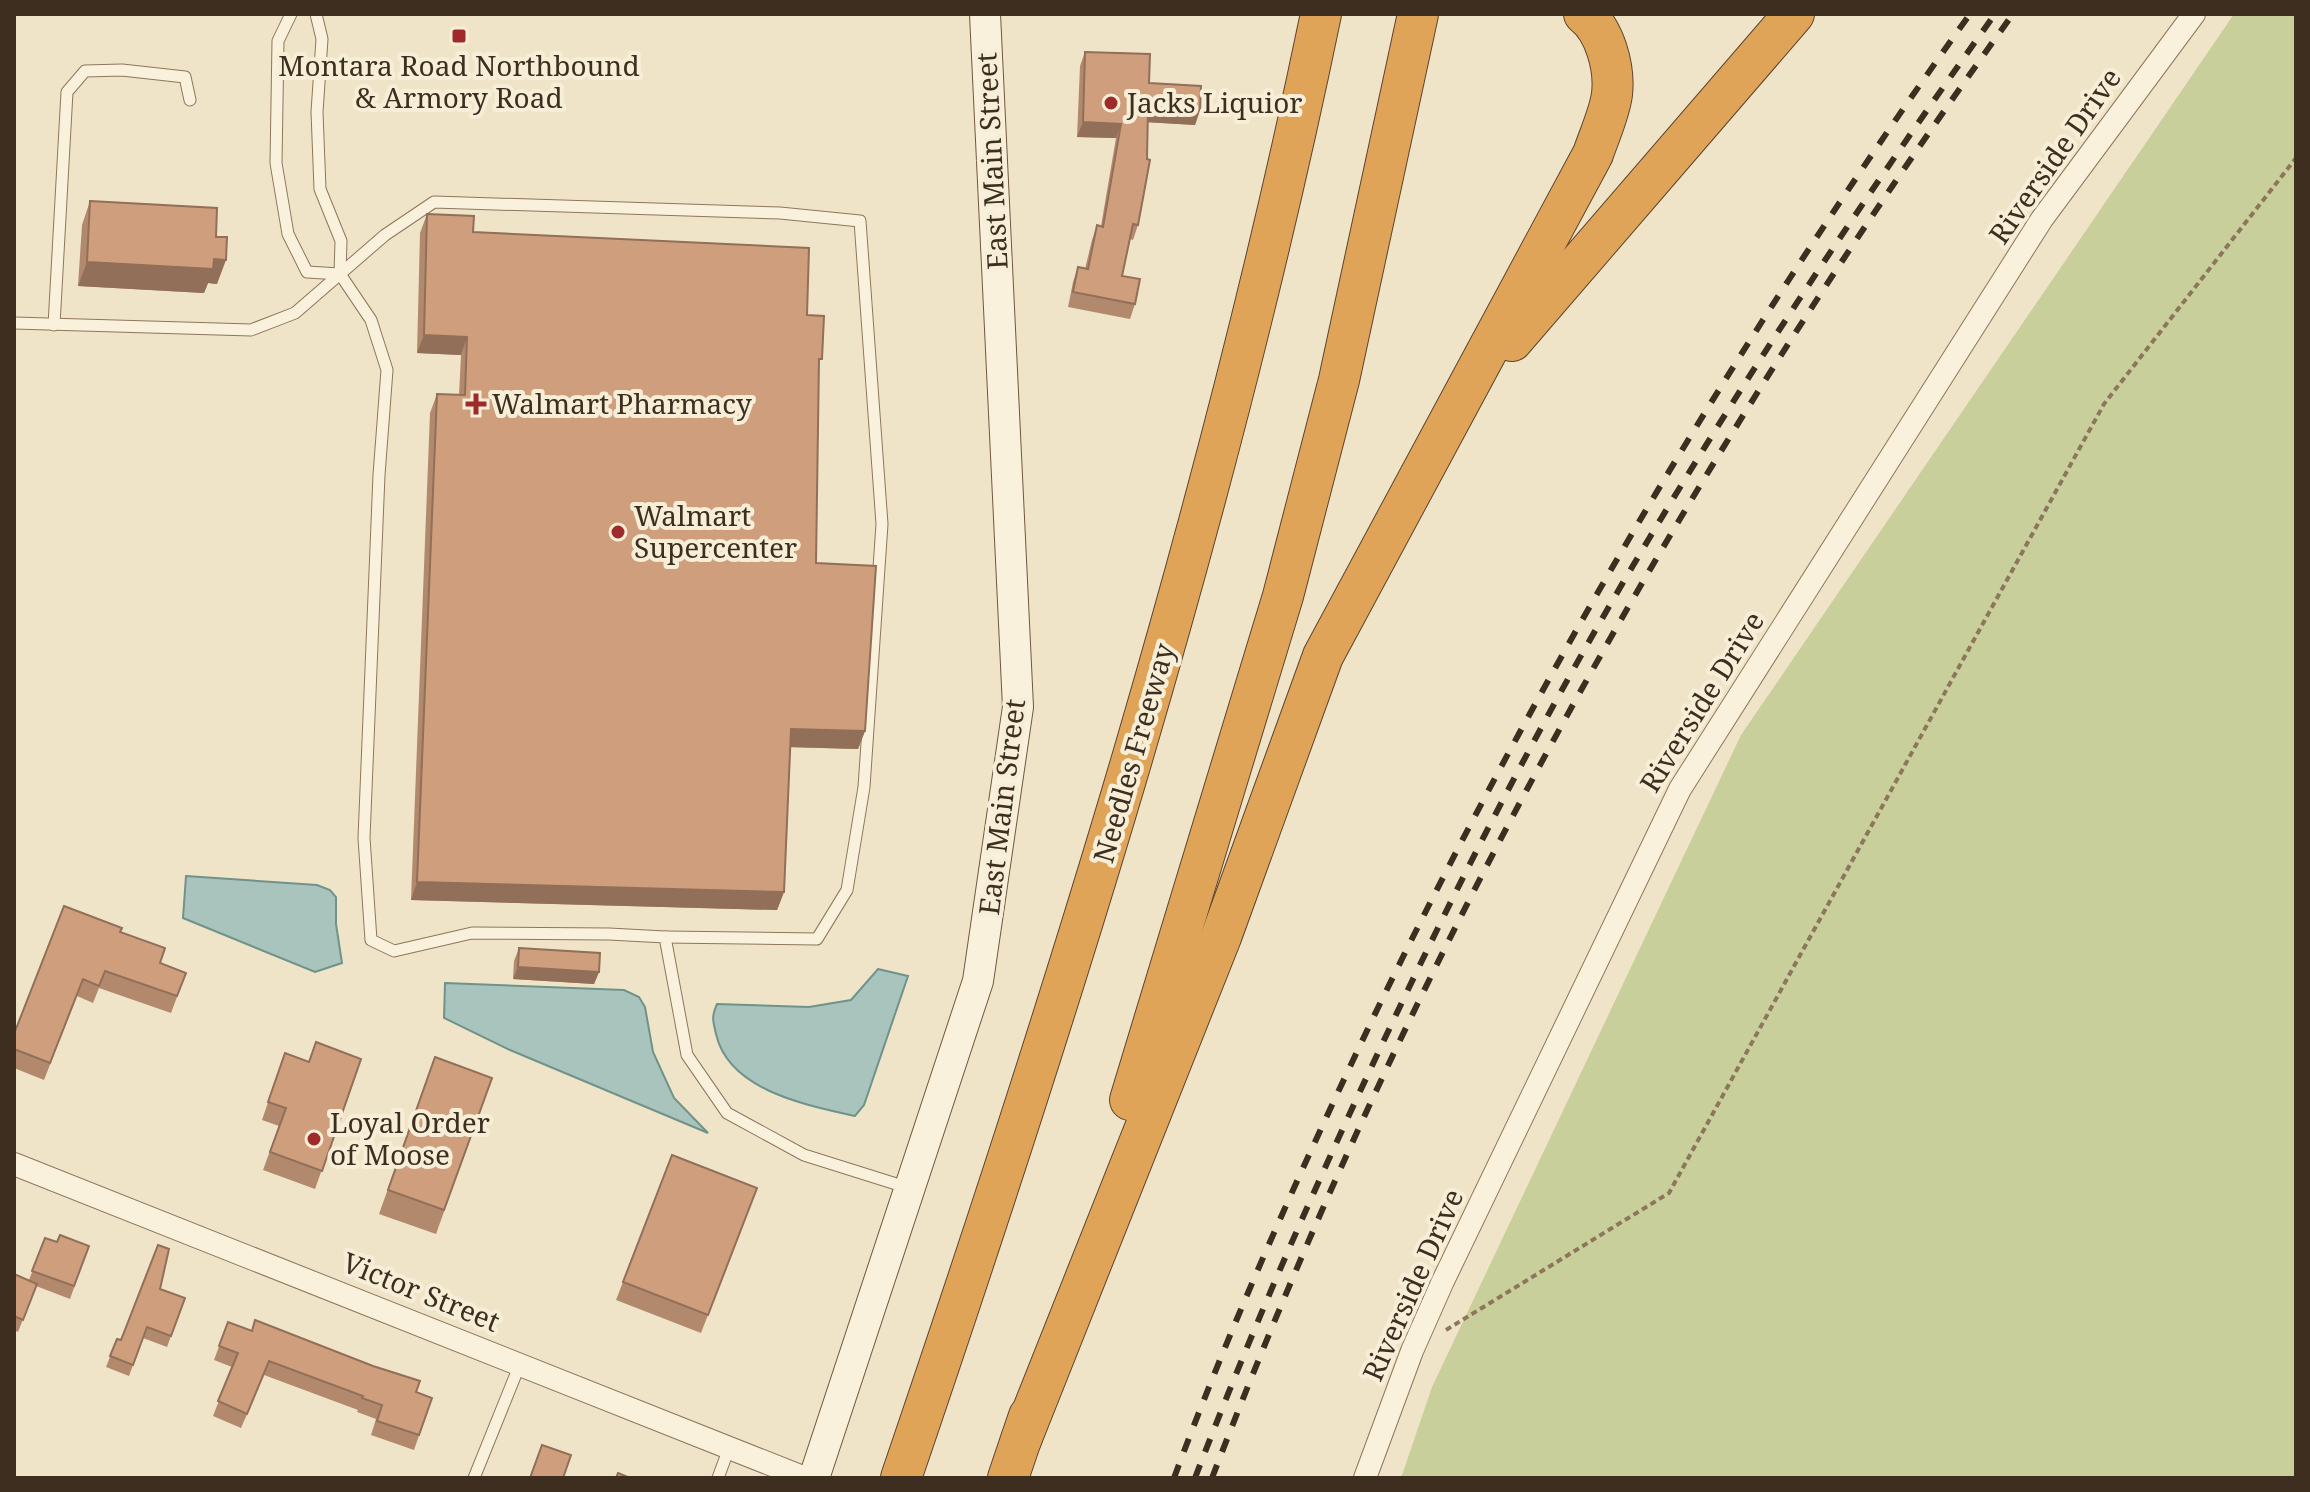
<svg xmlns="http://www.w3.org/2000/svg" width="2310" height="1492" viewBox="0 0 2310 1492" font-family="'Noto Serif',serif">
<rect width="100%" height="100%" fill="#f0e4c8"/>
<polygon fill="#c9cf9b" points="2234,14 2296,14 2296,1478 1401,1478 1432,1387 1741,735"/>
<g fill="#a9c4bc" stroke="#6f938a" stroke-width="2">
<polygon points="186,876 317,885 330,890 336,897 336,924 342,963 315,972 183,918"/>
<path d="M 878,969 L 908,976 L 864,1105 L 855,1116 C 807,1105 729,1091 716,1034 C 713,1020 711,1018 717,1004 L 809,1007 L 851,1000 Z"/>
<polygon points="445,983 624,990 639,997 645,1007 653,1052 674,1098 708,1133 510,1050 444,1018"/>
</g>
<g fill="none" stroke-linecap="round" stroke-linejoin="round">
<g stroke="#8d765c" stroke-width="13">
<g id="lane">
<polyline points="291,14 278,41 276,163 288,234 307,272 340,274"/>
<polyline points="316,14 322,39 317,112 320,189 341,241 340,274 371,320 387,370 379,475 364,838 371,940 394,951 472,933 609,934 665,937 687,1055 727,1113 804,1155 909,1188"/>
<polyline points="14,323 251,330 295,313 385,235 434,202 780,213 860,221 882,524 864,787 847,890 817,939 665,937"/>
<polyline points="54,325 67,92 85,71 122,70 185,77 190,100"/>
<polyline points="474,1478 520,1364"/>
<polyline points="718,1478 729,1448"/>
</g>
</g>
<g stroke="#8d765c" stroke-width="24">
<g id="street">
<polyline points="14,1164 805,1478"/>
<polyline points="1365,1478 1412,1351 1443,1281 1680,789 2042,219 2194,14"/>
</g>
</g>
<g stroke="#6f573f" stroke-width="32">
<polyline id="secondary" points="814,1478 978,981 1018,707 985,14"/>
</g>
<g stroke="#5b4430" stroke-width="42">
<g id="highway">
<polyline points="1512,341 1794,14"/>
<polyline points="1130,1100 1283,596 1339,380 1418,14"/>
<path d="M 1021,1440 L 1221,937 L 1323,656 L 1593,154 C 1599,136 1610,112 1612,94 C 1615,68 1605,30 1584,14"/>
<path d="M 901,1478 C 1065,997 1218,512 1321,14"/>
<polyline points="1008,1478 1029,1416"/>
</g>
</g>
<polyline stroke="#8d765c" stroke-width="4" stroke-dasharray="6 4" stroke-linecap="butt" points="1446,1330 1669,1193 2104,404 2296,158"/>
<use href="#lane" stroke="#faf1dc" stroke-width="11"/>
<use href="#street" stroke="#faf1dc" stroke-width="22"/>
<use href="#secondary" stroke="#faf1dc" stroke-width="30"/>
<use href="#highway" stroke="#e0a458" stroke-width="40"/>
<g stroke="#3d2e20" stroke-width="6" stroke-dasharray="14 14" stroke-linecap="butt">
<path d="M 1174,1478 C 1232,1321 1302,1167 1374,1016 C 1544,665 1743,331 1970,14"/>
<path d="M 1195,1478 C 1250,1334 1312,1193 1378,1053 C 1450,899 1528,746 1614,598 C 1731,397 1860,203 1995,14"/>
<path d="M 1212,1478 C 1411,957 1686,466 2013,14"/>
</g>
</g>
<g fill="#b2896c">
<polygon points="1085,52 1149,83 1200,110 1195,125 1148,122 1138,225 1133,240 1130,239 1122,276 1135,304 1130,319 1068,307 1073,282 1078,267 1085,269 1092,240 1097,225 1101,226 1116,138 1077,137 1080,66"/>
<polygon points="90,201 216,237 217,284 208,283 204,293 78,286 82,225"/>
<polygon points="427,214 473,232 807,315 819,365 816,563 865,731 858,749 790,747 784,892 777,910 411,900 430,413 437,394 459,395 461,355 417,353 420,233"/>
<polygon points="120,932 160,963 186,973 171,1013 99,988 93,1003 77,996 44,1080 14,1068 14,1034"/>
<polygon points="519,948 599,972 594,984 513,979 514,961"/>
<polygon points="285,1053 309,1062 361,1059 315,1189 263,1170 279,1126 262,1120"/>
<polygon points="435,1057 492,1078 436,1234 379,1214"/>
<polygon points="672,1155 757,1188 701,1333 616,1300"/>
<polygon points="45,1238 57,1242 89,1246 70,1299 36,1286 18,1332 14,1330 14,1274 29,1280"/>
<polygon points="160,1289 185,1298 167,1347 143,1338 129,1376 106,1367 117,1339 121,1340"/>
<polygon points="228,1322 432,1398 414,1450 371,1435 376,1419 357,1412 358,1410 264,1375 241,1428 213,1416 232,1367 214,1360"/>
</g>
<g fill="#916f58">
<polygon points="1148,107 1200,110 1195,125 1143,122"/>
<polygon points="1083,122 1121,124 1116,138 1077,137"/>
<polygon points="214,259 226,260 217,284 208,283 204,293 78,286 87,262"/>
<polygon points="424,335 467,337 461,355 417,353"/>
<polygon points="791,729 865,731 858,749 785,747"/>
<polygon points="417,882 784,892 777,910 411,900"/>
<polygon points="518,967 599,972 594,984 513,979"/>
</g>
<g fill="#cf9f7d" stroke="#916f58" stroke-width="2">
<polygon points="1085,52 1150,54 1149,83 1201,86 1200,110 1148,107 1147,159 1150,160 1138,225 1133,224 1122,276 1140,279 1135,304 1073,292 1078,267 1088,269 1097,225 1103,227 1121,124 1083,122"/>
<polygon points="90,201 217,208 216,237 227,237 226,260 214,259 213,269 87,262"/>
<polygon points="427,214 474,216 473,232 809,248 807,315 824,316 822,359 819,359 816,563 876,566 865,731 791,729 784,892 417,882 437,394 465,395 467,337 424,335"/>
<polygon points="64,906 122,928 120,932 165,948 160,963 186,973 177,996 105,971 99,986 83,979 50,1063 14,1049 14,1034"/>
<polygon points="519,948 600,953 599,972 518,967"/>
<polygon points="316,1042 361,1059 322,1171 270,1152 286,1108 268,1102 285,1053 309,1062"/>
<polygon points="435,1057 492,1078 444,1210 388,1190"/>
<polygon points="672,1155 757,1188 708,1315 623,1282"/>
<polygon points="60,1235 89,1246 74,1286 32,1271 45,1238 57,1242"/>
<polygon points="158,1245 169,1249 160,1289 185,1298 171,1336 147,1327 133,1365 110,1356 117,1339 121,1340"/>
<polygon points="14,1274 37,1284 23,1320 14,1316"/>
<polygon points="255,1320 373,1366 420,1381 416,1392 432,1398 419,1435 377,1421 382,1405 362,1398 363,1396 269,1361 247,1414 218,1401 238,1353 219,1346 228,1322 252,1331"/>
<polygon points="542,1445 571,1455 563,1478 530,1478"/>
<polygon points="618,1473 630,1478 616,1478"/>
</g>
<g fill="#9e2a2b" stroke="#f7eed8" stroke-width="3">
<rect x="451" y="28" width="16" height="16" rx="4"/>
<circle cx="1111" cy="103" r="8"/>
<path d="M472 392h8v8h8v8h-8v8h-8v-8h-8v-8h8z"/>
<circle cx="618" cy="532" r="8"/>
<circle cx="314" cy="1139" r="8"/>
</g>
<g text-anchor="middle" stroke-width="8" stroke-linejoin="round" paint-order="stroke">
<g font-size="28" fill="#3d2e20" stroke="#f7eed8" text-anchor="start">
<text x="459" y="76" text-anchor="middle">Montara Road Northbound<tspan x="459" dy="32">&amp; Armory Road</tspan></text>
<text x="1127" y="113">Jacks Liquior</text>
<text x="492" y="414">Walmart Pharmacy</text>
<text x="634" y="526">Walmart<tspan x="634" dy="32">Supercenter</tspan></text>
<text x="330" y="1133">Loyal Order<tspan x="330" dy="32">of Moose</tspan></text>
</g>
<g font-size="28" fill="#3d2e20" stroke="#f7eed8">
<text transform="translate(2055 156) rotate(-55)" y="10">Riverside Drive</text>
<text transform="translate(992 161) rotate(-93)" y="10">East Main Street</text>
<text transform="translate(1702 702) rotate(-58)" y="10">Riverside Drive</text>
<text transform="translate(1134 753) rotate(-74)" y="10">Needles Freeway</text>
<text transform="translate(1002 807) rotate(-83)" y="10">East Main Street</text>
<text transform="translate(1413 1285) rotate(-66)" y="10">Riverside Drive</text>
<text transform="translate(421 1292) rotate(22)" y="10">Victor Street</text>
</g>
</g>
<rect width="2310" height="1492" fill="none" stroke="#3d2e20" stroke-width="32"/>
</svg>
